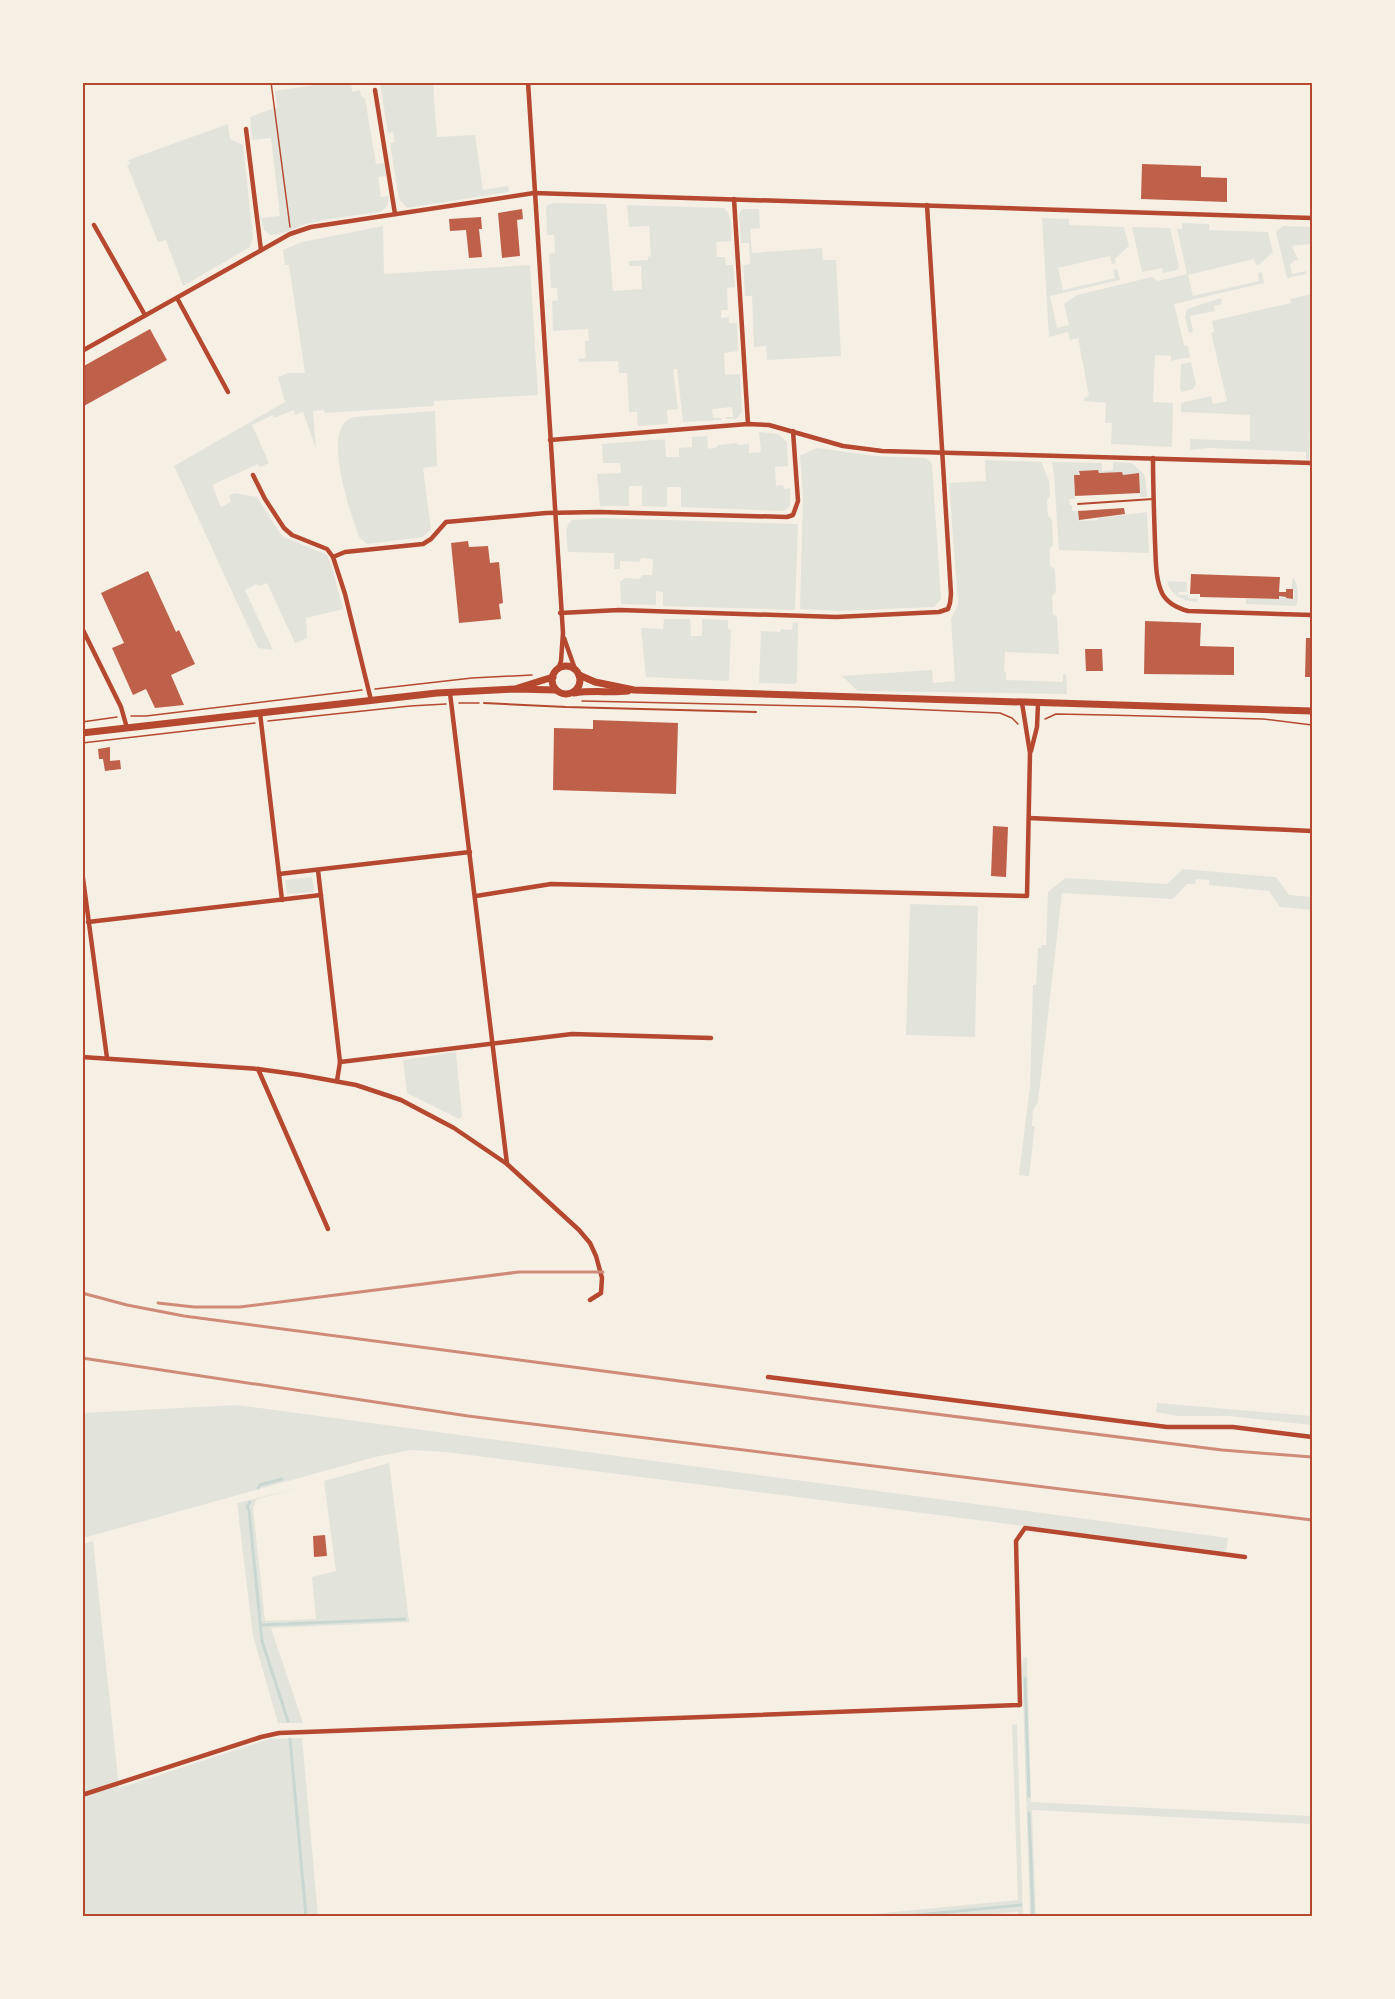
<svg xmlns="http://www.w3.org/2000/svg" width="1395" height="1999" viewBox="0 0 1395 1999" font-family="'PT Sans Narrow',sans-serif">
<rect width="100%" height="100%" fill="#f6efe4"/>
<g fill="#e2e4dc">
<path d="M 329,83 L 351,83 L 352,92 L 360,90 L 361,96 L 365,98 L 376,164 L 384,163 L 386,176 L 378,177 L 381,197 L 389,196 C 389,203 386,209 380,212 C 357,215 333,218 310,223 C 297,226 282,236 270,235 L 264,230 L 261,218 L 280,216 L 271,138 L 252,140 L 250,117 L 277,107 L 275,91 Z"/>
<polygon points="380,83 433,83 437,137 475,135 483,190 508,186 509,192 407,208 399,199 390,143 395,142 393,132 388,133"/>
<polygon points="228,124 230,139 243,145 253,236 250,247 183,286 166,240 158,242 127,165 130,164 128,160"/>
<path d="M 553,203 L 606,204 L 613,291 L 642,289 L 641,266 L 629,266 L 629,261 L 648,260 L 648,257 L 651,256 L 649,226 L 629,227 L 627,205 L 724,208 C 733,215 731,230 731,241 L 716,242 L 717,257 L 725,257 L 726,265 L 733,265 L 735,287 L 727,288 L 728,310 L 721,310 L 721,318 L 729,317 L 729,323 L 737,323 L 738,351 L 724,353 L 725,375 L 740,374 L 742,412 L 736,419 L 726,419 L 726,417 L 733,417 L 732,407 L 712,409 L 713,418 L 721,418 L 722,420 L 683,422 L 677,369 L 673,369 L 678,409 L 667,410 L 668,424 L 638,426 L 637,412 L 629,412 L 627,373 L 619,373 L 618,361 L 579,362 L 578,359 L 586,358 L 585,341 L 589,341 L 588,329 L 553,331 L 552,301 L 558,300 L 557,288 L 551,288 L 549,254 L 555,253 L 554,235 L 547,235 L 546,206 Z"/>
<polygon points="743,209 759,209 760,228 750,229 752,253 822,248 823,260 836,260 841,356 767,360 766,346 754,347 752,296 745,296 743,265 750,264 749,243 741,243 739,214"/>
<polygon points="1042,218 1069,219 1069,225 1124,227 1129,246 1115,259 1116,263 1112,264 1110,256 1058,268 1063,290 1115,278 1113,270 1117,269 1120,280 1050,296 1057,328 1069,325 1064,304 1077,295 1152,277 1158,281 1187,274 1177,229 1182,229 1182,223 1209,224 1209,230 1268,232 1273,252 1260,264 1256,265 1254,259 1188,275 1193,296 1259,281 1258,273 1262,272 1264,283 1174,304 1184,345 1188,346 1190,357 1171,361 1171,356 1155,355 1153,402 1173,403 1172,447 1111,444 1112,423 1105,423 1106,403 1084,401 1084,398 1089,396 1078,338 1070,340 1068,332 1049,337"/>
<polygon points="383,226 384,274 530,265 538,395 434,401 434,406 325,413 324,410 313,411 316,448 303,412 295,415 294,410 274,418 273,415 252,425 269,463 260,467 258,464 212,485 221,507 231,502 229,496 234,493 257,497 282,536 327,555 332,567 343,609 306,618 307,638 295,643 267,583 259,586 257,584 245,590 273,650 258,648 174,466 285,402 278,377 288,373 305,373 289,265 285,265 283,250 302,242"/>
<polygon points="1283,226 1312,227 1312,249 1310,244 1292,246 1298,260 1293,261 1293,263 1290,264 1292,274 1306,271 1306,274 1287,278 1276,232"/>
<polygon points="1132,227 1170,228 1179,267 1178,270 1163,273 1162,268 1142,272"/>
<polygon points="1312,294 1312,352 1309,460 1306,460 1306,452 1209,448 1190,450 1190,439 1250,441 1250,415 1181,412 1181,403 1211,396 1213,404 1227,401 1211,333 1214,332 1212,321 1291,303 1290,299"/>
<polygon points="1221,298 1222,304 1214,306 1215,311 1190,316 1193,332 1189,333 1185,317 1187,309"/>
<polygon points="1191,362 1196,384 1193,389 1182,392 1180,389 1181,364"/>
<path d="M 435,411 L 437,466 L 423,468 L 431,530 L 422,537 L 367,544 L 359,537 C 351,514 319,425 354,417 Z"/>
<polygon points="759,432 778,434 787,442 788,466 775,467 776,486 783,485 784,489 790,488 790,506 784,511 681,507 681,487 667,487 667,507 642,506 642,486 629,486 629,506 600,506 597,474 621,473 620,463 603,463 602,444 665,439 666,457 679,457 679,448 692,447 692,437 707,436 708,449 717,447 718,445 737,443 738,445 749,444 749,453 761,452"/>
<path d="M 818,448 L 876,456 L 926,458 L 932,464 L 941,599 L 934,607 L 838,611 L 800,609 L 803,495 L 800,455 C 807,454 811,449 818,448 Z"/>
<polygon points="985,460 1041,462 1049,480 1050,496 1047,500 1048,516 1052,520 1053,545 1050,549 1050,566 1055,569 1056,592 1052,596 1053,614 1057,617 1059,654 1005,652 1004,672 1006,672 1006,680 1063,682 1063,674 1066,674 1067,694 858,691 842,676 932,670 933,683 955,681 951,619 958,604 949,483 986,481"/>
<polygon points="1052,462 1102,463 1102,471 1113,470 1113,462 1132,463 1145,475 1147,497 1140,497 1139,473 1123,475 1122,472 1099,473 1098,470 1080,471 1080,475 1074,476 1075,499 1069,499 1070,505 1072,505 1072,511 1078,511 1079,521 1098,520 1098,518 1147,512 1149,553 1059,550 1054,475"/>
<path d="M 603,518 L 798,524 L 795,610 L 663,606 L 663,592 L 656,591 L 656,605 L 621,604 L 620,582 L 625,578 L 639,579 L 643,575 L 652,575 L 653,559 L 641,558 L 640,562 L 620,561 L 620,569 L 614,569 L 614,553 L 568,552 C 567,541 563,527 572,520 Z"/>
<path d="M 1293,578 C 1299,584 1299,599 1296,606 L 1246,604 L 1246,599 L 1279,599 L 1279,597 L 1294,599 L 1294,589 L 1291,589 Z"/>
<path d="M 1167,581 L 1187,582 L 1187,592 L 1179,592 L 1178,595 L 1188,595 L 1188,598 L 1198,599 L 1197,602 C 1183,601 1171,596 1167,581 Z"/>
<polygon points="664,619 690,619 691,636 702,636 702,619 728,620 728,629 731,630 729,681 646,677 641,628 663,629"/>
<polygon points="793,622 798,623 797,681 795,684 759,683 761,631 780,632 781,629 792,630"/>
<polygon points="1183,869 1276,877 1289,895 1312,897 1312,910 1280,907 1269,891 1209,885 1209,880 1196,879 1195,884 1187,884 1173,899 1062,893 1038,1102 1033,1110 1032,1126 1035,1126 1029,1176 1019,1175 1030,1087 1033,985 1036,985 1038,948 1041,948 1041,945 1046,945 1048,892 1065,878 1167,884"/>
<polygon points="312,877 314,892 287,894 285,880"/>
<polygon points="910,904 978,906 975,1037 906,1035"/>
<polygon points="456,1052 462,1117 459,1119 407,1093 403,1060"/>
<polygon points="1157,1403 1312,1416 1312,1425 1229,1416 1177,1416 1156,1412"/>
<polygon points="237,1405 1228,1538 1226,1552 446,1452 411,1450 375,1457 83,1538 83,1413"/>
<polygon points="389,1463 409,1622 271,1628 303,1723 278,1723 253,1636 237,1503 305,1486 257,1499 253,1508 265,1621 316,1619 312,1577 336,1571 324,1481"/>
<polygon points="93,1541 119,1788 269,1739 302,1738 318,1916 83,1916 82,1545"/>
<polygon points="1024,1657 1027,1658 1031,1802 1312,1816 1312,1824 1032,1810 1036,1916 1030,1916 1022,1666"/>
<polygon points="1017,1724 1023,1916 1018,1916 1018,1912 965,1916 853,1916 1018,1900 1012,1725"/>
</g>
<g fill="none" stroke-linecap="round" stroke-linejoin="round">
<g stroke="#c9d6d2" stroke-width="3">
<polyline points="258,1488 260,1485 282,1479"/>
<polyline points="250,1502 247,1507 249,1510 262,1641 288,1721"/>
<polyline points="261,1625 405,1619"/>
<polyline points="1025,1678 1029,1796"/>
<polyline points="290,1739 306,1916"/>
<polyline points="1029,1813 1033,1916"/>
<polyline points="908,1916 1021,1905"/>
</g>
</g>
<g fill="#bf614a">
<polygon points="1142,164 1201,166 1201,177 1227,178 1227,202 1141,199"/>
<polygon points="522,209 523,219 517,220 520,256 502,258 498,213"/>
<polygon points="481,217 482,229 479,229 482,257 469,258 466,230 450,231 449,219"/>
<polygon points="150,329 167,360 82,407 82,367"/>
<polygon points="1098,470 1099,473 1122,472 1123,475 1139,473 1140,493 1075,496 1074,475 1080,475 1079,471"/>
<polygon points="1124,508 1125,514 1079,520 1078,511"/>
<polygon points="468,541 469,547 488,546 490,563 499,562 503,603 499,604 501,619 459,623 451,543"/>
<polygon points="148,571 176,632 179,630 195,664 171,675 184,705 155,708 146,689 133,695 112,648 124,643 101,593"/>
<polygon points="1191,574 1280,577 1279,592 1286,592 1286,589 1293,589 1293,599 1286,598 1286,597 1279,596 1279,599 1200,597 1200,594 1190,594"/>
<polygon points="1145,621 1201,623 1200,646 1234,647 1234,675 1144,674"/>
<polygon points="1306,638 1312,638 1312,677 1305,677"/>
<polygon points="1085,649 1102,649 1103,671 1086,671"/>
<polygon points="593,720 678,723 676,794 553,790 554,728 593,729"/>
<polygon points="110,747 110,761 120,760 121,769 105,771 103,759 99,759 98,749"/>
<polygon points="993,826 1008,827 1006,877 991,876"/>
<polygon points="325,1535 327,1556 314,1557 313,1536"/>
</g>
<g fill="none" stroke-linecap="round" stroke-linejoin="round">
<g stroke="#b5482f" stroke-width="1.5">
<polyline points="271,82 290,227"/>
<polyline points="375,689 472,678 532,675"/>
<polyline points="582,701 858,707 1000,713 1012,718 1018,724"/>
<polyline points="459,703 479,703"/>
<polyline points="131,716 146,716 362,690"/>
<polyline points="1045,719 1056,714 1107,715 1263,719 1312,725"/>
<polyline points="268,721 410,706 446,704"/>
<polyline points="82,722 117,717"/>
<polyline points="82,743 255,723"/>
</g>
<g stroke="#b5482f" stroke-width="2">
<polyline points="1078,504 1153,499"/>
<polyline points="484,703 566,707 756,712"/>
</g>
<g stroke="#b5482f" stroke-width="4.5">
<polyline points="528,82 563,633 561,661 558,669"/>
<polyline points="375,90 395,214"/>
<polyline points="246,129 261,250"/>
<polyline points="734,199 748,424"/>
<polyline points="94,225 145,315"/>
<polyline points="177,298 228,392"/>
<polyline points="82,351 290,234 311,227 534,193 1312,218"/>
<polyline points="550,440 748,424 769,425 843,446 882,451 1312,463"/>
<path d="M 1153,458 C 1153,486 1154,514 1155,542 C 1156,559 1155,578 1162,593 C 1167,603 1177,608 1188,611 L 1312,615"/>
<polyline points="253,475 265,499 284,528 292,535 327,549 333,557 345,594 371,700"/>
<polyline points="333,557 345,552 423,544 431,539 446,522 546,513 599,512 787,517 793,515 798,501 793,431"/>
<polyline points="560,613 619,610 836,617 939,612 948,609 950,603 951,594 927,205"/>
<polyline points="82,628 121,707 127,728"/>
<polyline points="564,638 575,669"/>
<polyline points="450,693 507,1164"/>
<polyline points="260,713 282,900"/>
<polyline points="1031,751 1037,727 1038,704"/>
<polyline points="1029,818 1312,831"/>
<polyline points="318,870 340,1062"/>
<polyline points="82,871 107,1058"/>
<polyline points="279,874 470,852"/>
<polyline points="476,896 551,884 1027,896 1030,753 1022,703"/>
<polyline points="88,922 321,895"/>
<polyline points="82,1057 258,1069 301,1075 356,1085 401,1100 454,1128 507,1164 579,1230 590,1243 596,1256 602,1278 601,1293 590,1300"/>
<polyline points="258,1069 328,1229"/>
<polyline points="337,1081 340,1062 572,1034 711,1038"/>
<polyline points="768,1377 1167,1427 1233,1427 1312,1437"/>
<polyline points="82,1795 261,1737 279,1733 1020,1705 1016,1541 1025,1528 1245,1557"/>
</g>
<g stroke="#b5482f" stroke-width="7">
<circle cx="566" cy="680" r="14"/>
<polyline points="579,675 595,682 634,690 1312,711"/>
<polyline points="518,688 553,677"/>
<path d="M 574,693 C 592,690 610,693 628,691"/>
<polyline points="82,733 437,693 515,689 556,690"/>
</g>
<g stroke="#cf8b77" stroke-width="3">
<polyline points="82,1293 127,1305 184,1316 824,1400 1222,1450 1312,1457"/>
<polyline points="158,1303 194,1307 240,1307 519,1272 603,1272"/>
<polyline points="82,1358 468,1416 1312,1520"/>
</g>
</g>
<rect width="1395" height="1999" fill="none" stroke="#f6efe4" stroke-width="168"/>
<rect x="84" y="84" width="1227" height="1831" fill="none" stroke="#b5482f" stroke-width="2"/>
</svg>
